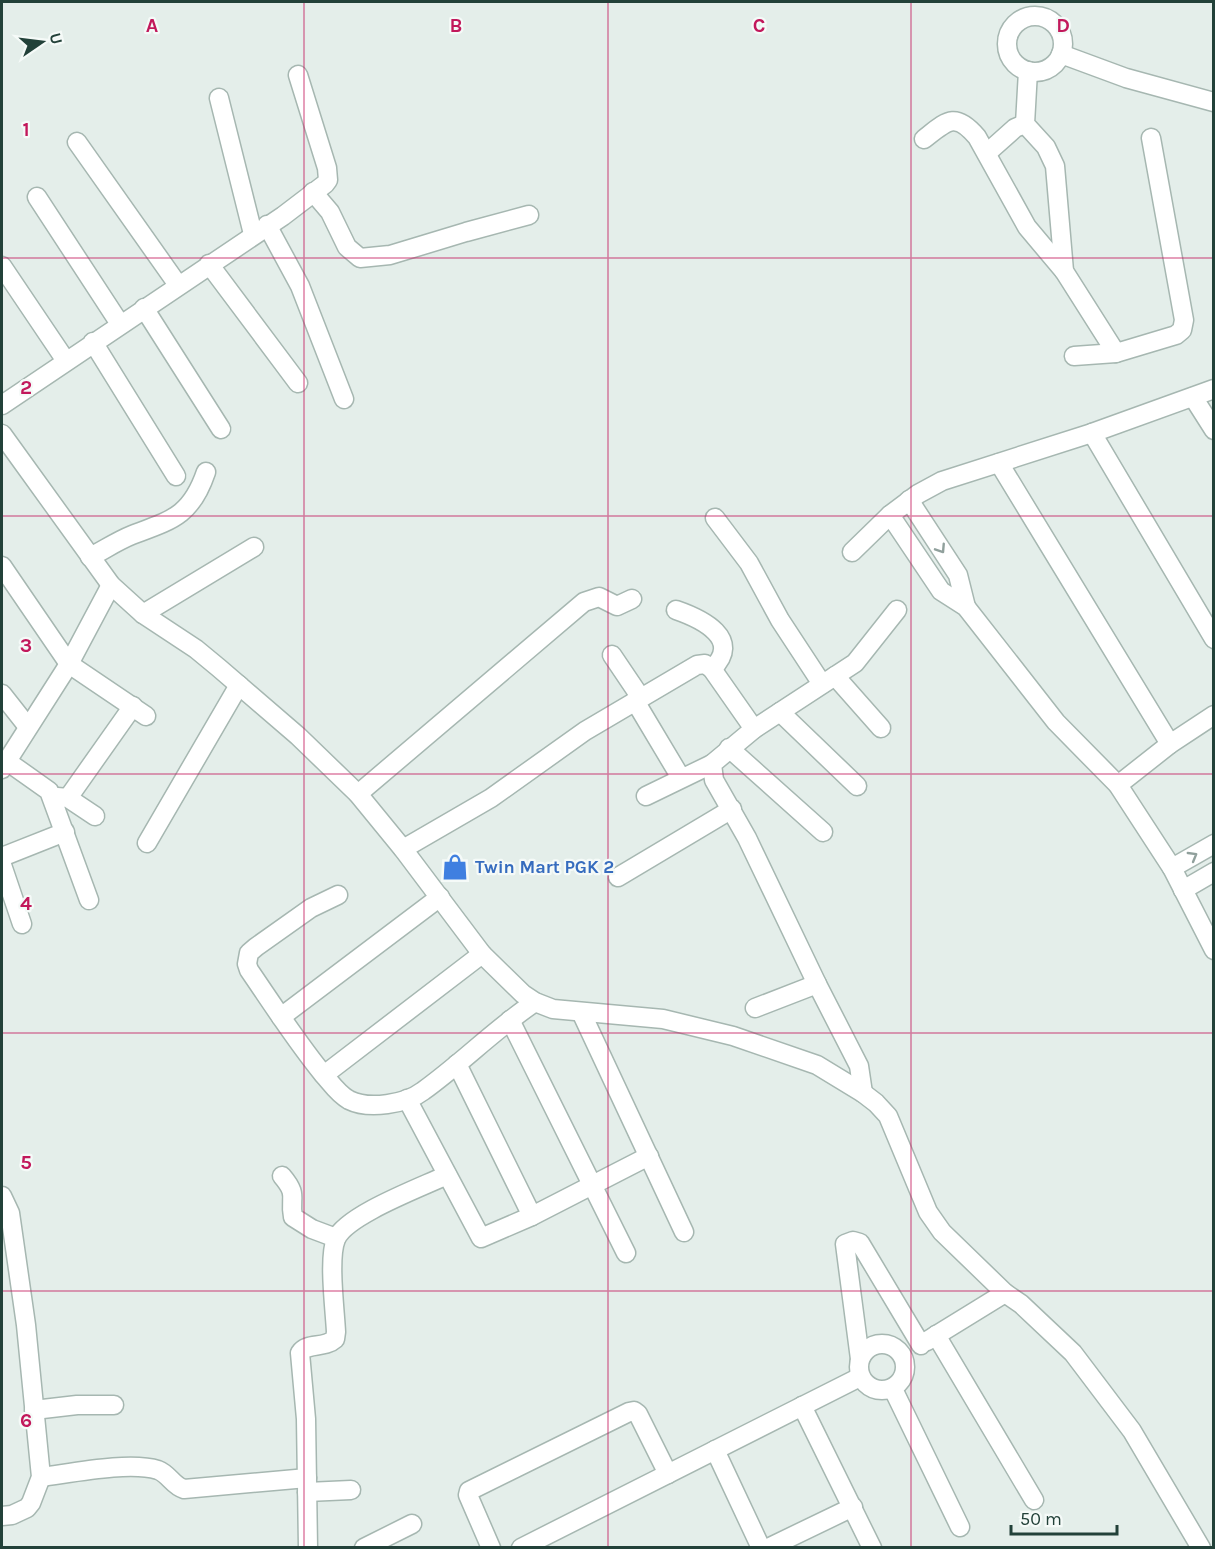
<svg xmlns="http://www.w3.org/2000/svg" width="1215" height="1549" viewBox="0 0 1215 1549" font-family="Karla,sans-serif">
<rect width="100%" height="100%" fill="#e4eeea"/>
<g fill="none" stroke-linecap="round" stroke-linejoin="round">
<g stroke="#a6b7b1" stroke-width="21">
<g id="minor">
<circle cx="1035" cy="44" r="28"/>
<polyline points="1061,54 1126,78 1214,102"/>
<polyline points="1028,71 1025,124 1046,147 1055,166 1064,271 1116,353"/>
<polyline points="219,98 253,234"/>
<path d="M 924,139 C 947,121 955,111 977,137 L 1027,227 L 1064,271"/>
<polyline points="77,142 178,285"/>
<polyline points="987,153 1015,128 1025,124"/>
<polyline points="313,192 330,212 347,247 360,258 390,255 466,232 529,215"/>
<polyline points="37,197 120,324"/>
<polyline points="267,225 300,286 344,399"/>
<polyline points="209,264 298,383"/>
<polyline points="2,266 66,361"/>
<polyline points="144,308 221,429"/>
<polyline points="93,342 176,476"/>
<polyline points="1074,356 1116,353 1176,335 1182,330 1184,320 1151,138"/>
<polyline points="1193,397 1214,430"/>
<polyline points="2,405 283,216 325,184 328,180 327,168 298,75"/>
<polyline points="1092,433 1214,639"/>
<polyline points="2,434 111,585 143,614 196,649 219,668 298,736 358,794 403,849 482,954 523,994 535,1002 553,1009 663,1019 733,1036 817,1065 863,1093 876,1103 888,1116 928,1212 942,1232 1005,1293 1021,1304 1073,1353 1132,1431 1201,1548"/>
<polyline points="999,463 1170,744"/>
<polyline points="909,500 958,575 966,607"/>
<polyline points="890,515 941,591 966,607 1056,722 1118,785 1172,868 1214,950"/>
<polyline points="715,518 749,563 780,620 822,684"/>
<polyline points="852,552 890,515 918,494 942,481 1092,433 1214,389"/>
<path d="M 90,557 C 104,550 117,541 132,535 C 172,520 191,516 206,472"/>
<polyline points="2,566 69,664 146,716"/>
<path d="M 676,610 C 702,619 743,639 712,669"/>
<polyline points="143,614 254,547"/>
<polyline points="612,655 641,698"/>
<polyline points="835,676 881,728"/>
<polyline points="2,694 28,727"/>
<polyline points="635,701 681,778"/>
<polyline points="780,712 857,786"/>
<polyline points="729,748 823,832"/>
<polyline points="8,762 49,791 89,900"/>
<polyline points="2,769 69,664 111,585"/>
<polyline points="1118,785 1170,744 1214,715"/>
<polyline points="358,794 584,602 599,597 617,606 632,599"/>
<polyline points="646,796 712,764"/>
<polyline points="57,797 68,798 95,816"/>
<polyline points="68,798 133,706"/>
<polyline points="147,843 239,685"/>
<polyline points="403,849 491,798 585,731 697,665 705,664 712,669 754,729"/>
<polyline points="2,857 65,832"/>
<polyline points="2,865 22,924"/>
<polyline points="1172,868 1214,844"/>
<polyline points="618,877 732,809"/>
<polyline points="1183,890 1214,872"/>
<path d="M 338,895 L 311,908 L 256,947 L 249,953 L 247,964 L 249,970 C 273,1005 296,1041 323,1074 C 331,1083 338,1094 349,1100 C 369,1110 406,1104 423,1091 C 462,1063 495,1029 535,1002"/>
<polyline points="755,1008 817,984"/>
<polyline points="581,1012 684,1232"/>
<polyline points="281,1017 440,897"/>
<polyline points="510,1020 626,1253"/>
<polyline points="457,1064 532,1216 649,1156"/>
<polyline points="324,1075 482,954"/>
<polyline points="863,1093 859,1066 817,984 747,838 714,780 712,764 754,729 855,663 897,610"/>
<polyline points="407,1099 481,1238 532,1216"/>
<path d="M 282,1176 C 299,1196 289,1197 293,1217 L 312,1229 L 336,1238"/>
<polyline points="2,1196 10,1213 26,1325 41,1477 31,1503 27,1508 12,1515 2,1516"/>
<polyline points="936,1335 1034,1500"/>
<polyline points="927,1341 1005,1293"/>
<circle cx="882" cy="1367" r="23"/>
<polyline points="860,1359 845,1244 853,1241 860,1243 921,1345"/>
<polyline points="893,1389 960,1527"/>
<polyline points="802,1406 872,1548"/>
<polyline points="34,1410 77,1405 114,1405"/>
<polyline points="715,1450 761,1548"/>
<path d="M 41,1477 C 72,1473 130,1461 158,1470 C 169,1474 173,1486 184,1489 L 307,1478"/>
<polyline points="307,1492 351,1490"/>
<path d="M 308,1548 L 306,1419 L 300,1353 C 307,1342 324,1349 335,1339 L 336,1332 C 335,1310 328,1258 336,1239 C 346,1215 422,1187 447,1175"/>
<polyline points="364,1548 412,1524"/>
<polyline points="491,1548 468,1495 469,1491 629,1412 634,1411 638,1414 668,1474"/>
<polyline points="521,1548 860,1377"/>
<polyline points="768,1548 853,1507"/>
</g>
</g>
<use href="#minor" stroke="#fff" stroke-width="18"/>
</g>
<defs><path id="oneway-chevron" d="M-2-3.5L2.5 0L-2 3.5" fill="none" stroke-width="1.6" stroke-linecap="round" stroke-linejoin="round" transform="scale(1.5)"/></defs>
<g stroke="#90a09c">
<use href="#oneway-chevron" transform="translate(941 549) rotate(57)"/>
<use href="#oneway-chevron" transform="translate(1193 856) rotate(-30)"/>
</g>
<path fill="none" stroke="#c2185b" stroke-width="1.5" stroke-opacity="0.55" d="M 304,2 L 304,1548M 608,2 L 608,1548M 911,2 L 911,1548M 2,258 L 1214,258M 2,516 L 1214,516M 2,774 L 1214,774M 2,1033 L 1214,1033M 2,1291 L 1214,1291"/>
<defs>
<g id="shop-bare" transform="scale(2.07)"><path d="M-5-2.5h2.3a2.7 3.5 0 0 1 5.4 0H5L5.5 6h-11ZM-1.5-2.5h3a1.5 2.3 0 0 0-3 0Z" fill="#3f7fe0" stroke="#f5faf8" stroke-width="2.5" paint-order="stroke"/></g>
</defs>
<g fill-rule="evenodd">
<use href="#shop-bare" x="455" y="867"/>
</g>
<g text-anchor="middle" stroke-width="4.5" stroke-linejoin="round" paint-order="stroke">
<g font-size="18" font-weight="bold" fill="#366cbe" stroke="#f5faf8" text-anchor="start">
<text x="475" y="873">Twin Mart PGK 2</text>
</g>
</g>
<g font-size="20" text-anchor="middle" font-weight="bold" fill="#c2185b" stroke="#f5faf8" stroke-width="4.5" stroke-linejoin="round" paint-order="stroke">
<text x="152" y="32">A</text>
<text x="456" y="32">B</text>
<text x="759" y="32">C</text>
<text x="1063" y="32">D</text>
<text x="26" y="136">1</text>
<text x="26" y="394">2</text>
<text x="26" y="652">3</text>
<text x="26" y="910">4</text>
<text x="26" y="1169">5</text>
<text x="26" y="1427">6</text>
</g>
<rect width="1215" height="1549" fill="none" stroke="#224139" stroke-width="6"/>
<g transform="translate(42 42) rotate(76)" stroke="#f5faf8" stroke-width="4.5" paint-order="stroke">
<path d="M0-4.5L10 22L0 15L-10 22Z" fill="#224139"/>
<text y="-9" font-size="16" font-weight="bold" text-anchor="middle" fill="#224139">U</text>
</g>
<path d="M1011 1525v9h106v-9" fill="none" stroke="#224139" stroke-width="3"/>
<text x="1020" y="1525" font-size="18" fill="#224139" stroke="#f5faf8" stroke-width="4.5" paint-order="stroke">50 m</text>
</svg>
